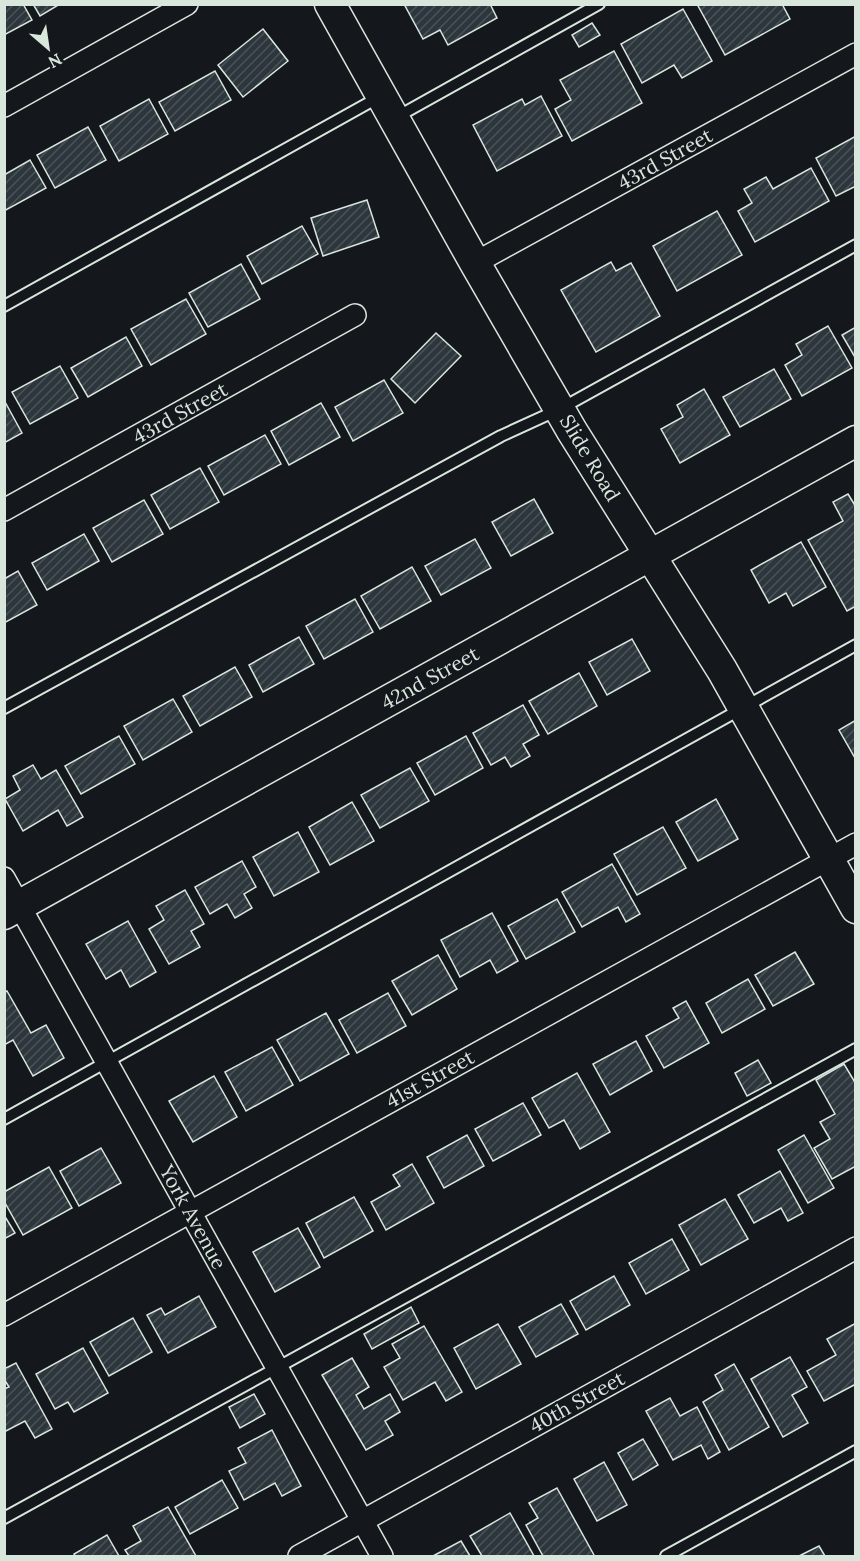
<svg xmlns="http://www.w3.org/2000/svg" width="860" height="1561" viewBox="0 0 860 1561" font-family="Lora,serif">
<defs>
<pattern id="building-hatch" width="6" height="6" patternUnits="userSpaceOnUse" patternTransform="scale(1.5)"><rect width="6" height="6" fill="#2c363c"/><path d="M-1 1l2-2M0 6l6-6M5 7l2-2" fill="none" stroke="#4a5358"/></pattern>
</defs>
<rect width="100%" height="100%" fill="#14181c"/>
<g fill="url(#building-hatch)" stroke="#d8e6dc" stroke-width="1.5">
<polygon points="4,4 23,4 32,20 4,35"/>
<polygon points="33,4 60,4 40,16"/>
<polygon points="404,4 490,4 497,18 448,45 440,30 423,39"/>
<polygon points="697,4 782,4 790,19 725,55"/>
<polygon points="683,9 712,61 682,78 674,65 642,83 621,44"/>
<polygon points="592,23 600,35 579,47 572,35"/>
<polygon points="263,29 288,61 243,97 218,65"/>
<polygon points="614,51 642,103 572,141 555,109 571,100 560,80"/>
<polygon points="215,71 231,100 175,131 159,102"/>
<polygon points="541,96 562,136 497,171 473,125 522,99 525,105"/>
<polygon points="149,99 168,134 119,161 100,126"/>
<polygon points="88,127 106,160 55,188 37,155"/>
<polygon points="856,136 856,186 836,196 816,158"/>
<polygon points="30,160 46,188 4,211 4,175"/>
<polygon points="811,168 829,201 755,242 738,211 752,203 744,189 766,177 773,189"/>
<polygon points="367,200 379,237 323,256 311,218"/>
<polygon points="717,211 742,255 677,291 653,246"/>
<polygon points="302,226 318,254 262,284 247,256"/>
<polygon points="611,262 616,271 631,263 660,316 596,352 561,290"/>
<polygon points="241,264 260,299 208,327 189,293"/>
<polygon points="186,299 206,334 151,365 131,329"/>
<polygon points="828,326 852,368 802,396 785,365 802,355 796,344"/>
<polygon points="856,327 856,359 842,335"/>
<polygon points="436,333 461,356 415,403 391,379"/>
<polygon points="126,337 142,366 88,397 71,368"/>
<polygon points="60,366 78,398 30,424 12,392"/>
<polygon points="774,369 791,399 740,427 723,397"/>
<polygon points="384,380 403,413 353,441 335,407"/>
<polygon points="704,389 730,435 680,463 661,429 683,417 677,405"/>
<polygon points="4,400 22,433 4,443"/>
<polygon points="321,403 340,437 289,465 271,431"/>
<polygon points="265,435 281,464 224,495 208,466"/>
<polygon points="200,468 219,502 170,529 151,495"/>
<polygon points="848,494 856,507 856,606 847,611 808,540 843,521 833,502"/>
<polygon points="534,499 553,533 511,556 492,522"/>
<polygon points="144,500 163,534 112,562 93,528"/>
<polygon points="84,534 99,561 47,590 32,563"/>
<polygon points="475,539 491,568 441,595 425,566"/>
<polygon points="801,542 826,587 793,606 786,593 769,603 751,570"/>
<polygon points="412,567 431,601 380,629 361,596"/>
<polygon points="18,571 37,605 4,623 4,579"/>
<polygon points="355,599 373,632 324,659 306,626"/>
<polygon points="299,637 314,664 263,692 249,665"/>
<polygon points="632,639 650,671 607,695 589,662"/>
<polygon points="235,667 252,697 200,726 183,696"/>
<polygon points="579,673 597,706 548,734 529,701"/>
<polygon points="173,699 192,732 143,760 124,726"/>
<polygon points="523,705 539,735 523,744 530,756 511,767 505,757 491,765 473,733"/>
<polygon points="856,720 856,757 855,758 839,730"/>
<polygon points="119,736 135,764 81,794 65,766"/>
<polygon points="466,736 483,768 435,795 417,763"/>
<polygon points="33,765 41,779 56,770 83,817 67,826 58,810 23,831 5,799 20,790 13,776"/>
<polygon points="410,768 429,801 380,828 361,795"/>
<polygon points="716,799 738,839 698,861 676,822"/>
<polygon points="352,802 374,841 330,865 309,827"/>
<polygon points="663,827 686,868 637,895 614,854"/>
<polygon points="298,832 319,872 274,896 253,857"/>
<polygon points="242,861 256,887 244,894 252,908 235,918 227,904 210,914 195,887"/>
<polygon points="612,864 640,914 626,922 618,907 582,927 562,892"/>
<polygon points="185,890 204,924 191,931 200,947 169,964 149,929 164,920 156,906"/>
<polygon points="557,899 575,932 526,959 508,926"/>
<polygon points="492,913 518,961 497,973 490,960 460,977 441,940"/>
<polygon points="128,921 156,972 130,987 121,970 106,979 86,944"/>
<polygon points="795,952 814,984 773,1006 755,975"/>
<polygon points="438,955 457,989 412,1015 392,981"/>
<polygon points="748,979 765,1009 722,1033 706,1003"/>
<polygon points="7,991 31,1033 46,1025 64,1058 33,1076 13,1040 4,1045 4,992"/>
<polygon points="388,993 406,1026 357,1053 339,1020"/>
<polygon points="686,1001 709,1043 664,1068 646,1036 679,1018 673,1008"/>
<polygon points="326,1013 349,1054 300,1081 277,1040"/>
<polygon points="636,1041 652,1071 610,1095 593,1064"/>
<polygon points="272,1047 293,1085 246,1111 225,1072"/>
<polygon points="758,1060 771,1083 747,1096 735,1073"/>
<polygon points="844,1064 856,1084 856,1166 832,1179 814,1148 830,1139 820,1122 835,1114 816,1080"/>
<polygon points="577,1073 610,1132 580,1149 564,1120 549,1128 532,1098"/>
<polygon points="214,1076 237,1117 193,1142 169,1101"/>
<polygon points="523,1103 541,1135 493,1161 475,1129"/>
<polygon points="467,1135 484,1166 444,1188 427,1157"/>
<polygon points="804,1135 834,1188 808,1203 778,1150"/>
<polygon points="101,1148 121,1183 79,1206 60,1171"/>
<polygon points="412,1164 434,1203 386,1230 371,1202 400,1186 393,1175"/>
<polygon points="49,1167 72,1208 23,1235 4,1201 4,1192"/>
<polygon points="780,1171 803,1213 788,1221 781,1208 754,1223 738,1195"/>
<polygon points="354,1197 373,1231 324,1258 306,1223"/>
<polygon points="725,1199 748,1239 701,1265 679,1225"/>
<polygon points="4,1215 15,1233 4,1239"/>
<polygon points="298,1228 320,1267 275,1292 253,1252"/>
<polygon points="672,1239 689,1270 646,1294 629,1263"/>
<polygon points="614,1276 630,1305 586,1330 570,1301"/>
<polygon points="199,1296 216,1327 168,1353 147,1315 161,1308 165,1315"/>
<polygon points="561,1304 578,1334 536,1357 519,1327"/>
<polygon points="411,1307 419,1323 372,1349 364,1334"/>
<polygon points="133,1318 152,1352 109,1376 90,1342"/>
<polygon points="856,1323 856,1384 824,1401 807,1371 836,1355 827,1339"/>
<polygon points="498,1324 521,1364 476,1389 454,1348"/>
<polygon points="424,1326 462,1392 446,1401 435,1382 403,1400 384,1367 400,1358 392,1344"/>
<polygon points="83,1348 108,1393 74,1412 68,1402 55,1409 36,1374"/>
<polygon points="790,1357 807,1387 792,1395 808,1423 783,1437 751,1379"/>
<polygon points="352,1358 369,1387 356,1395 364,1409 390,1394 400,1412 385,1421 393,1435 366,1450 322,1375"/>
<polygon points="16,1363 52,1429 35,1438 25,1421 4,1432 4,1389 9,1387 4,1379 4,1369"/>
<polygon points="734,1364 769,1427 729,1450 703,1402 723,1390 715,1375"/>
<polygon points="254,1394 265,1414 240,1428 229,1407"/>
<polygon points="670,1398 680,1416 697,1407 720,1452 708,1459 701,1445 673,1460 646,1411"/>
<polygon points="272,1430 301,1486 282,1496 275,1483 244,1500 229,1471 246,1463 238,1448"/>
<polygon points="643,1439 658,1465 633,1480 618,1453"/>
<polygon points="604,1462 627,1505 597,1521 574,1479"/>
<polygon points="222,1480 238,1508 190,1534 175,1507"/>
<polygon points="557,1488 594,1555 593,1556 543,1556 526,1525 538,1518 529,1503"/>
<polygon points="168,1507 196,1556 129,1556 125,1550 141,1541 133,1526"/>
<polygon points="510,1513 534,1556 482,1556 470,1536"/>
<polygon points="107,1535 119,1556 75,1556 74,1554"/>
<polygon points="461,1541 470,1556 433,1556"/>
<polygon points="819,1546 825,1556 799,1556"/>
</g>
<g fill="none" stroke-linecap="round" stroke-linejoin="round">
<g stroke="#d8e6dc" stroke-width="14">
<g id="lane">
<polyline points="395,118 599,4"/>
<polyline points="4,306 381,96"/>
<polyline points="4,708 501,436 560,409 856,245"/>
<polyline points="4,1119 856,645"/>
<polyline points="4,1518 856,1049"/>
<polyline points="666,1556 856,1451"/>
</g>
</g>
<g stroke="#d8e6dc" stroke-width="24">
<g id="street">
<polyline points="4,106 187,4"/>
<polyline points="475,263 856,54"/>
<polyline points="4,510 355,315"/>
<polyline points="4,878 382,1556"/>
<polyline points="4,1315 856,844"/>
<polyline points="299,1556 856,1248"/>
</g>
</g>
<g stroke="#d8e6dc" stroke-width="33">
<g id="secondary">
<polyline points="330,4 475,263 572,431 722,670 856,908"/>
<polyline points="4,914 856,441"/>
</g>
</g>
<use href="#lane" stroke="#14181c" stroke-width="10"/>
<use href="#street" stroke="#14181c" stroke-width="21"/>
<use href="#secondary" stroke="#14181c" stroke-width="30"/>
</g>
<g text-anchor="middle" stroke-width="4.5" stroke-linejoin="round" paint-order="stroke">
<g font-size="20" fill="#d8e6dc" stroke="#14181c">
<text transform="translate(665 159) rotate(-29)" y="7">43rd Street</text>
<text transform="translate(180 413) rotate(-29)" y="7">43rd Street</text>
<text transform="translate(590 458) rotate(59)" y="7">Slide Road</text>
<text transform="translate(430 678) rotate(-29)" y="7">42nd Street</text>
<text transform="translate(430 1079) rotate(-29)" y="7">41st Street</text>
<text transform="translate(193 1217) rotate(61)" y="7">York Avenue</text>
<text transform="translate(577 1402) rotate(-29)" y="7">40th Street</text>
</g>
</g>
<rect width="860" height="1561" fill="none" stroke="#d8e6dc" stroke-width="12"/>
<g transform="translate(48 48) rotate(151)" stroke="#14181c" stroke-width="4.5" paint-order="stroke">
<path d="M0-4.5L10 22L0 15L-10 22Z" fill="#d8e6dc"/>
<text y="-9" font-size="16" font-weight="bold" text-anchor="middle" fill="#d8e6dc">N</text>
</g>
</svg>
